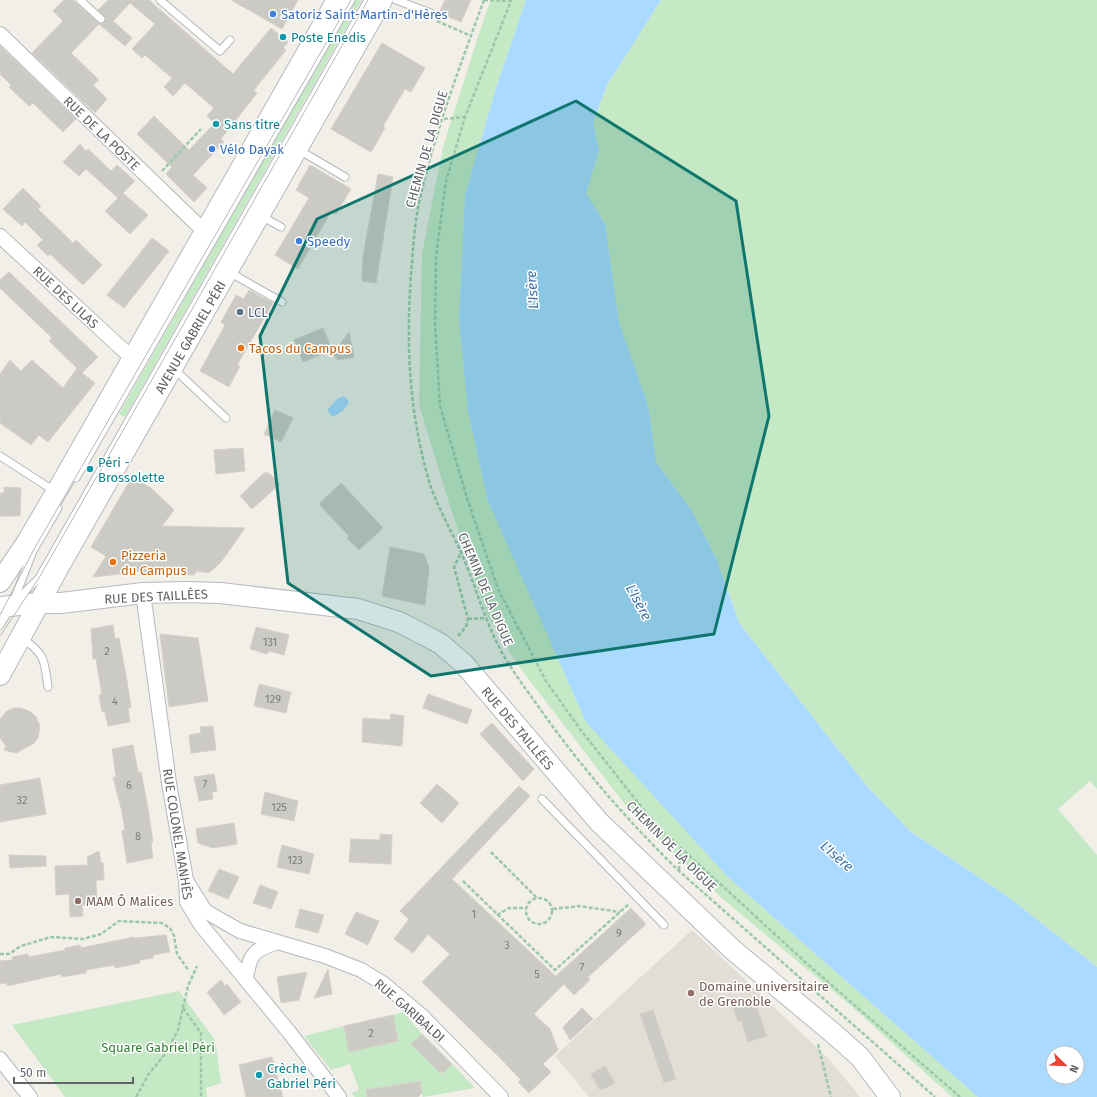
<svg xmlns="http://www.w3.org/2000/svg" width="1097" height="1097" viewBox="0 0 1097 1097" font-family="'Fira Sans',sans-serif">
<rect width="100%" height="100%" fill="#f1efe8"/>
<polygon fill="#e1ded6" points="692,930 829,1059 860,1097 589,1097 555,1056"/>
<g fill="#c5e8c5">
<polygon points="354,0 362,0 125,417 119,414"/>
<polygon points="491,0 526,0 496,88 465,195 459,319 468,411 488,501 728,877 978,1097 952,1097 850,1005 724,900 630,811 517,664 487,615 449,503 419,405 422,254 443,147 483,21"/>
<polygon points="661,0 1097,0 1097,789 1090,781 1058,809 1097,855 1097,967 1007,896 910,831 866,785 739,623 717,560 692,511 656,462 648,405 619,323 605,224 586,193 599,151 593,122 607,85"/>
<polygon points="179,991 215,1040 221,1083 206,1088 207,1097 65,1097 12,1025"/>
<polygon points="403,1012 422,1034 411,1044 441,1074 452,1064 475,1088 423,1097 419,1081 370,1089 371,1097 355,1097 351,1093 359,1090 350,1064 331,1070 304,1036 344,1026 349,1052 398,1041 393,1015"/>
</g>
<g fill="#aadaff" fill-rule="evenodd">
<path d="M 526,0 L 661,0 L 607,85 L 593,122 L 599,151 L 586,193 L 605,224 L 619,323 L 648,405 L 656,462 L 692,511 L 717,560 L 739,623 L 866,785 L 910,831 L 1007,896 L 1097,967 L 1097,1097 L 978,1097 L 728,877 L 586,722 L 488,501 L 468,411 L 459,319 L 465,195 L 496,88 ZM 1053,1053 L 1077,1053 L 1077,1077 L 1053,1077 Z"/>
<polygon points="344,396 349,402 344,410 333,417 327,410 338,398"/>
</g>
<g fill="#cccac5" stroke="#d6d1c6">
<polygon points="64,0 73,0 100,24 104,23 106,18 98,10 108,0 149,0 233,74 271,28 288,42 283,48 286,50 254,90 257,93 221,139 224,142 193,175 207,188 194,202 166,174 172,167 137,134 154,116 189,150 215,123 207,116 214,108 185,83 173,96 164,87 172,78 145,55 142,58 132,49 155,24 130,3 113,21 132,38 125,46 99,24 71,53 99,80 93,85 107,99 95,113 32,53 63,21 53,11"/>
<polygon points="231,0 298,0 282,29"/>
<polygon points="445,0 471,0 461,22 439,13"/>
<polygon points="382,43 425,68 411,92 405,89 383,126 385,128 371,152 331,129"/>
<polygon points="0,46 76,119 63,132 33,103 29,106 9,87 11,85 0,74"/>
<polygon points="80,144 86,151 88,149 111,171 117,165 135,181 123,193 148,215 130,234 105,211 118,198 86,169 79,176 63,162"/>
<polygon points="310,165 351,189 336,214 331,212 298,269 275,255 309,198 296,190"/>
<polygon points="378,174 393,177 376,283 362,281 363,257"/>
<polygon points="23,188 41,206 38,209 73,243 76,240 102,265 83,285 50,254 48,256 37,245 43,240 25,222 22,226 3,209"/>
<polygon points="152,238 169,251 124,308 107,295"/>
<polygon points="9,272 98,357 82,373 95,383 48,442 39,435 31,445 0,423 0,374 10,360 21,371 32,360 63,388 77,368 80,371 49,341 52,338 0,288 0,280"/>
<polygon points="249,290 273,303 237,365 240,366 229,387 200,371 225,325 221,322 236,295 244,299"/>
<polygon points="323,328 332,350 303,362 294,340"/>
<polygon points="349,332 354,357 338,360 333,354"/>
<polygon points="275,410 293,418 281,442 264,434"/>
<polygon points="243,448 245,471 216,474 214,450"/>
<polygon points="264,473 269,473 280,484 252,509 240,496"/>
<polygon points="132,477 151,488 174,510 162,526 245,528 221,562 209,573 197,571 194,575 136,571 131,569 129,573 93,577 106,556 91,547"/>
<polygon points="341,483 383,528 359,550 347,538 349,536 319,504"/>
<polygon points="4,487 21,488 20,516 0,516 0,493 4,493"/>
<polygon points="390,547 424,554 429,568 425,605 382,596"/>
<polygon points="113,625 115,639 119,638 127,681 131,707 128,708 130,722 108,726 105,712 102,712 99,695 102,695 96,659 93,659 91,629"/>
<polygon points="256,627 289,635 284,655 269,651 267,654 250,649"/>
<polygon points="160,634 198,638 208,701 169,707"/>
<polygon points="259,684 291,692 286,713 254,706"/>
<polygon points="428,694 472,710 467,724 423,708"/>
<polygon points="14,708 21,708 31,712 36,717 40,726 38,738 33,744 16,753 4,750 6,746 0,738 0,719 7,711"/>
<polygon points="391,714 404,716 402,746 362,742 363,718 390,720"/>
<polygon points="492,723 534,769 523,781 480,734"/>
<polygon points="213,726 216,750 191,753 189,735 201,733 200,727"/>
<polygon points="133,745 138,772 141,772 148,808 153,842 151,843 153,858 127,863 122,831 125,830 122,812 113,777 116,777 112,749"/>
<polygon points="214,774 217,791 212,792 213,799 199,801 194,777"/>
<polygon points="40,778 46,814 0,822 0,785"/>
<polygon points="437,784 459,803 442,823 420,803"/>
<polygon points="519,786 530,796 452,879 564,984 534,1014 550,1029 558,1050 543,1064 551,1072 529,1093 518,1082 521,1080 502,1060 422,982 450,954 428,934 413,953 394,939 409,919 400,911"/>
<polygon points="265,792 298,801 294,821 261,814"/>
<polygon points="234,823 237,844 213,848 198,843 196,829"/>
<polygon points="380,834 392,835 391,864 349,862 351,839 380,840"/>
<polygon points="282,845 314,854 309,874 277,867"/>
<polygon points="99,851 101,863 103,863 104,880 96,880 97,905 82,905 83,916 70,917 69,894 56,895 55,866 88,865 87,857"/>
<polygon points="9,855 46,856 46,866 10,868"/>
<polygon points="219,869 239,877 228,899 208,891"/>
<polygon points="260,885 278,892 271,909 253,903"/>
<polygon points="631,908 646,924 588,977 590,980 574,995 556,976"/>
<polygon points="300,909 324,915 318,933 295,927"/>
<polygon points="356,912 379,921 368,945 345,934"/>
<polygon points="166,935 170,952 153,955 153,958 140,960 140,963 115,968 114,965 86,970 86,973 61,977 61,974 7,986 7,983 0,984 0,961 13,960 12,957 28,954 29,957 65,950 65,948 80,945 81,948 134,937 135,938"/>
<polygon points="328,969 332,994 314,998"/>
<polygon points="307,972 299,1000 281,1003 277,977"/>
<polygon points="221,980 225,986 227,984 241,1002 224,1015 207,992"/>
<polygon points="754,1000 767,1036 748,1042 741,1020 738,1022 733,1008"/>
<polygon points="582,1008 593,1019 570,1040 563,1027"/>
<polygon points="653,1010 676,1079 664,1083 640,1014"/>
<polygon points="393,1015 398,1041 349,1052 344,1026"/>
<polygon points="422,1034 452,1064 444,1072 439,1072 411,1044"/>
<polygon points="272,1057 283,1097 246,1097 239,1065"/>
<polygon points="605,1066 615,1083 604,1089 599,1089 591,1074"/>
<polygon points="420,1081 422,1093 418,1097 367,1097 366,1090"/>
</g>
<g fill="none" stroke-linecap="round" stroke-linejoin="round">
<g stroke="#b5b8bc" stroke-width="9">
<g id="lane">
<polyline points="80,0 101,19"/>
<polyline points="160,0 220,51 230,40"/>
<polyline points="396,0 431,13"/>
<polyline points="299,150 345,177"/>
<polyline points="261,216 281,227"/>
<polyline points="229,272 282,302"/>
<polyline points="174,369 226,418"/>
<polyline points="0,456 56,492"/>
<polyline points="76,478 351,0"/>
<polyline points="16,601 39,578 368,0"/>
<polyline points="0,625 12,605 33,551 58,508"/>
<path d="M 22,638 C 46,655 44,660 48,687"/>
<polyline points="542,799 664,925"/>
</g>
</g>
<g stroke="#b5b8bc" stroke-width="16">
<g id="street">
<polyline points="0,34 204,231"/>
<polyline points="0,236 133,359"/>
<polyline points="143,593 169,783 186,880 187,902 201,925 289,1032 339,1097"/>
<polyline points="187,882 205,911 240,931 325,956 361,970 384,984 422,1016 501,1097"/>
<path d="M 246,978 C 250,953 254,950 278,942"/>
<polyline points="0,1059 30,1097"/>
</g>
</g>
<g stroke="#b6babf" stroke-width="22">
<g id="secondary">
<polyline points="0,582 27,542 61,484 337,0"/>
<polyline points="0,607 39,603 61,603 143,593 186,592 220,593 358,609 399,622 428,637 441,644 464,664 599,822 733,950 833,1033 860,1057 890,1097"/>
<polyline points="0,675 61,563 382,0"/>
</g>
</g>
<g stroke="#9cc7a9" stroke-width="2.5" stroke-dasharray="4 2" stroke-linecap="butt">
<polyline points="484,0 511,1 465,117 446,181 436,256 435,325 440,406 467,498 498,589 546,681 580,729 654,823 804,961 960,1097"/>
<path d="M 484,0 C 460,66 434,134 419,203 C 414,227 413,251 411,275 C 406,346 409,412 429,481 C 438,510 455,536 466,564 C 477,592 485,619 498,645 C 509,667 524,686 538,706 C 580,766 627,820 679,871 L 935,1097"/>
<polyline points="437,21 471,36"/>
<polyline points="444,119 465,117"/>
<polyline points="162,171 201,129"/>
<polyline points="468,619 485,618"/>
<polyline points="458,636 466,627 468,619 454,567 461,553"/>
<polyline points="491,852 537,898"/>
<polyline points="679,870 680,848"/>
<polyline points="463,881 555,970 629,904"/>
<circle cx="539" cy="911" r="13"/>
<polyline points="553,909 579,906 620,912"/>
<polyline points="497,915 509,908 526,908"/>
<polyline points="0,954 9,954 21,946 51,937 83,939 101,934 119,921 162,923 170,928 174,936 177,954 189,971"/>
<polyline points="183,1008 201,1033 201,1097"/>
<polyline points="818,1044 831,1097"/>
<polyline points="136,1097 148,1075 166,1053 178,1030 188,986 197,966"/>
</g>
<use href="#lane" stroke="#fff" stroke-width="7"/>
<use href="#street" stroke="#fff" stroke-width="14"/>
<use href="#secondary" stroke="#fff" stroke-width="20"/>
<g stroke="#b6b7b8" stroke-width="1">
<polyline points="0,615 33,551 351,0"/>
<polyline points="0,636 39,578 368,0"/>
</g>
</g>
<path fill="#0f766e" fill-opacity="0.2" stroke="#0f766e" stroke-width="3" stroke-linejoin="round" d="M 576,101 L 736,201 L 769,416 L 714,634 L 431,676 L 288,583 L 260,336 L 317,219 Z"/>
<g fill="#3f7fe0" stroke="#fff" stroke-width="1.5">
<circle cx="273" cy="14" r="4"/>
<circle cx="212" cy="149" r="4"/>
<circle cx="299" cy="241" r="4"/>
</g>
<g fill="#0f9aa8" stroke="#fff" stroke-width="1.5">
<circle cx="283" cy="37" r="4"/>
<circle cx="216" cy="124" r="4"/>
<circle cx="90" cy="469" r="4"/>
<circle cx="259" cy="1075" r="4"/>
</g>
<circle fill="#5c6f8a" stroke="#fff" stroke-width="1.5" cx="240" cy="312" r="4"/>
<g fill="#e8710a" stroke="#fff" stroke-width="1.5">
<circle cx="241" cy="348" r="4"/>
<circle cx="113" cy="562" r="4"/>
</g>
<g fill="#8d6e63" stroke="#fff" stroke-width="1.5">
<circle cx="78" cy="901" r="4"/>
<circle cx="691" cy="993" r="4"/>
</g>
<g text-anchor="middle" stroke-width="3" stroke-linejoin="round" paint-order="stroke">
<g font-size="11" fill="#7a7d7f">
<text x="270" y="646">131</text>
<text x="107" y="655">2</text>
<text x="273" y="703">129</text>
<text x="115" y="705">4</text>
<text x="205" y="788">7</text>
<text x="129" y="789">6</text>
<text x="22" y="804">32</text>
<text x="279" y="811">125</text>
<text x="138" y="840">8</text>
<text x="295" y="864">123</text>
<text x="474" y="918">1</text>
<text x="619" y="937">9</text>
<text x="507" y="949">3</text>
<text x="582" y="971">7</text>
<text x="537" y="978">5</text>
<text x="371" y="1037">2</text>
</g>
<g font-size="13" fill="#366cbe" stroke="#fff" text-anchor="start">
<text x="281" y="19">Satoriz Saint-Martin-d'Hères</text>
<text x="220" y="154">Vélo Dayak</text>
<text x="307" y="246">Speedy</text>
</g>
<g font-size="13" fill="#0d838f" stroke="#fff" text-anchor="start">
<text x="291" y="42">Poste Enedis</text>
<text x="224" y="129">Sans titre</text>
<text x="98" y="467">Péri -<tspan x="98" dy="15">Brossolette</tspan></text>
<text x="267" y="1073">Crèche<tspan x="267" dy="15">Gabriel Péri</tspan></text>
</g>
<g font-size="13" fill="#5f6368" stroke="#fff">
<text transform="translate(102 133) rotate(44)" y="5">RUE DE LA POSTE</text>
<text transform="translate(426 149) rotate(-74)" y="5">CHEMIN DE LA DIGUE</text>
<text transform="translate(66 297) rotate(43)" y="5">RUE DES LILAS</text>
<text transform="translate(190 337) rotate(-60)" y="5">AVENUE GABRIEL PÉRI</text>
<text transform="translate(486 589) rotate(67)" y="5">CHEMIN DE LA DIGUE</text>
<text transform="translate(156 596) rotate(-3)" y="5">RUE DES TAILLÉES</text>
<text transform="translate(518 728) rotate(50)" y="5">RUE DES TAILLÉES</text>
<text transform="translate(178 834) rotate(81)" y="5">RUE COLONEL MANHÈS</text>
<text transform="translate(672 846) rotate(45)" y="5">CHEMIN DE LA DIGUE</text>
<text transform="translate(410 1010) rotate(41)" y="5">RUE GARIBALDI</text>
</g>
<g font-size="13" fill="#4e5e75" stroke="#fff" text-anchor="start">
<text x="248" y="317">LCL</text>
</g>
<g font-size="13" fill="#c56008" stroke="#fff" text-anchor="start">
<text x="249" y="353">Tacos du Campus</text>
<text x="121" y="560">Pizzeria<tspan x="121" dy="15">du Campus</tspan></text>
</g>
<g font-size="13" fill="#785e54" stroke="#fff" text-anchor="start">
<text x="86" y="906">MAM Ô Malices</text>
<text x="699" y="991">Domaine universitaire<tspan x="699" dy="15">de Grenoble</tspan></text>
</g>
<g font-size="13" fill="#348238" stroke="#fff">
<text x="158" y="1052">Square Gabriel Péri</text>
</g>
<g font-size="14" font-style="italic" fill="#4174aa" stroke="#fff">
<text transform="translate(532 290) rotate(-94)" y="5">L'Isère</text>
<text transform="translate(639 602) rotate(62)" y="5">L'Isère</text>
<text transform="translate(837 856) rotate(41)" y="5">L'Isère</text>
</g>
</g>
<g transform="translate(1065 1065) rotate(113)"><circle r="19" fill="#ffffff" stroke="#bfc1c3"/>
<path d="M0-3L7 15L0 10L-7 15Z" fill="#ea4335"/>
<text y="-6" font-size="11" font-weight="bold" text-anchor="middle" fill="#5f6368">N</text>
</g>
<path d="M14 1077v6h119v-6" fill="none" stroke="#5f6368" stroke-width="2"/>
<text x="20" y="1077" font-size="12" fill="#5f6368" stroke="#ffffff" stroke-width="3" paint-order="stroke">50 m</text>
</svg>
